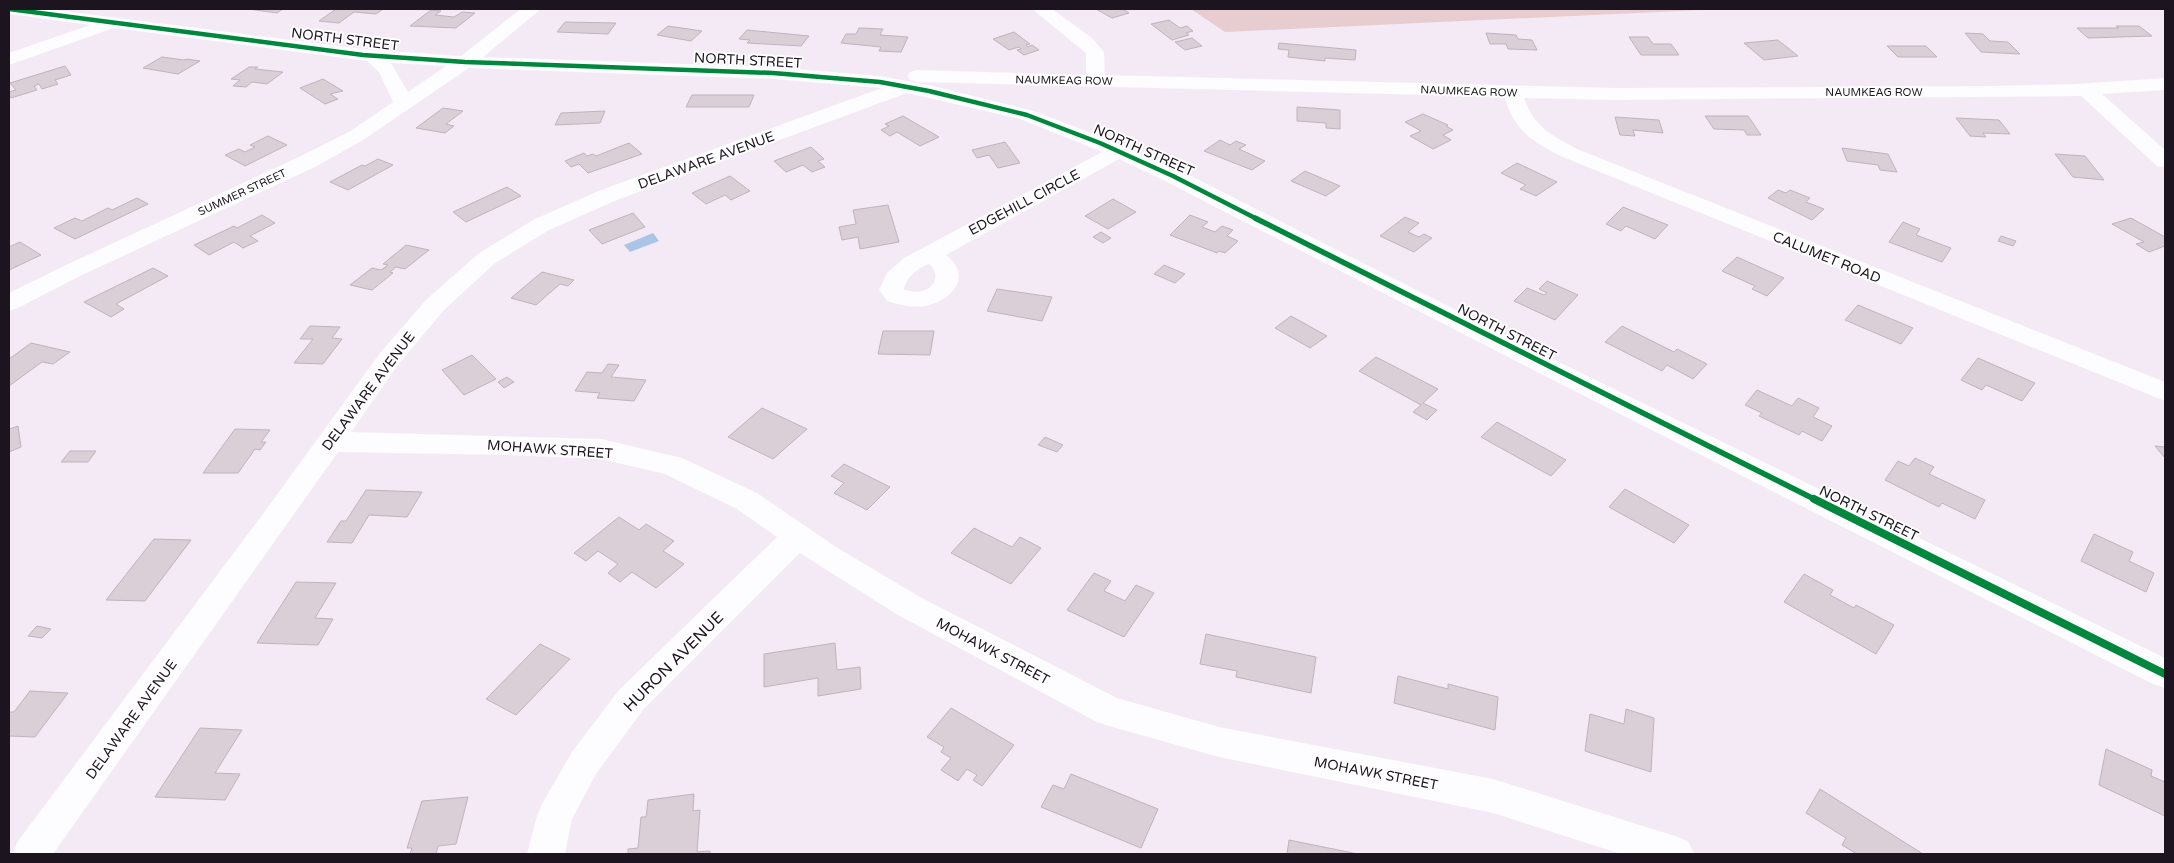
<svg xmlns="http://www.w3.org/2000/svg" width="2174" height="863" viewBox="0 0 2174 863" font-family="'Varela Round',sans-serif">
<rect width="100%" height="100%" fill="#f3eaf6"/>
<polygon fill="#e7cdd0" points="1191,9 1723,9 1225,32"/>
<polygon fill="#aac5e5" points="653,233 659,241 630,252 624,245"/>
<g fill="#dacfd7" stroke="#bfb4bc">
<polygon points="248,9 283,9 277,13"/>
<polygon points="336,9 383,9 376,14 354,12 339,23 319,21"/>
<polygon points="1096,9 1123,9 1129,13 1112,18"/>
<polygon points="431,10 441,11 435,15 454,17 462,12 475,13 456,28 410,26"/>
<polygon points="1169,20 1180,28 1187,26 1193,31 1186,33 1189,35 1172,40 1151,24"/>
<polygon points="565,22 616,23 608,34 557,32"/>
<polygon points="668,26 702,31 691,41 657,35"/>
<polygon points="2116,26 2139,26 2152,36 2088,38 2077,28 2119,28"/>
<polygon points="859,28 883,29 880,35 908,37 901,52 879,51 881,47 841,43 846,34 856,34"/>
<polygon points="747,30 809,36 801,46 747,43 750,40 739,39"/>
<polygon points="1014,32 1030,44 1026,45 1028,47 1032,45 1039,50 1024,55 1017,50 1021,49 1019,47 1009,50 993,39"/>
<polygon points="1486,33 1516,35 1518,39 1532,40 1537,50 1508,49 1506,44 1490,44"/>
<polygon points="1965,33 1983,34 1990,41 2008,42 2020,54 1981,52"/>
<polygon points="1629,37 1648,37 1653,44 1671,44 1679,55 1641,55"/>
<polygon points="1192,38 1202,46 1185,50 1175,42"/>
<polygon points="1778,40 1798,56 1764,60 1744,43"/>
<polygon points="1279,43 1356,50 1355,60 1325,58 1325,61 1288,57 1289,50 1278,49"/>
<polygon points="1887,46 1926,46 1937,57 1898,57"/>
<polygon points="162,57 184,60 187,59 200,61 178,74 143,68"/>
<polygon points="65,66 71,75 55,80 58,84 42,89 39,84 34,86 37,90 11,98 9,95 9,92 16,90 10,83"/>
<polygon points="249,67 258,67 255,69 283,72 267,84 252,82 246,87 233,86 240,80 231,79"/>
<polygon points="323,79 343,91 330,94 338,99 325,104 300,88"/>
<polygon points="692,95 754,95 749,107 686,107"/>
<polygon points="1297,107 1340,110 1340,129 1326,128 1326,123 1297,121"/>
<polygon points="443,108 463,111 446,124 454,126 445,133 416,128"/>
<polygon points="605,111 600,123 555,125 561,113"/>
<polygon points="1423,114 1448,125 1446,126 1453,130 1443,135 1451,140 1433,149 1410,136 1421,131 1405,122"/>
<polygon points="903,116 939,137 920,146 897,132 890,136 881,130 889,126 885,124"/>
<polygon points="1705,116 1748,116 1761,135 1747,135 1744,130 1714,129"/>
<polygon points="1615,117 1659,120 1663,133 1633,130 1635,136 1620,135"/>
<polygon points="1956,118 1999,120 2010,134 1983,133 1986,137 1970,136"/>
<polygon points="268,136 287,145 245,166 225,155 239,149 245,152 255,147 250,145"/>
<polygon points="1220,140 1230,145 1236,141 1246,145 1239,149 1265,161 1252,170 1204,151"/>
<polygon points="1005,142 1020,163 998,168 989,155 977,158 972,150"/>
<polygon points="629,143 642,154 588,173 579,164 571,167 565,161 584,153 587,156 593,154 596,156"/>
<polygon points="811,147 824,159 818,161 825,167 812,172 803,165 786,172 774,161"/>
<polygon points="1842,148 1888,154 1897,172 1880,170 1878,165 1847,161"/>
<polygon points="2055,154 2085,156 2104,180 2073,177"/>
<polygon points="378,159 393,165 348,190 330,182 362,165 365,166"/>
<polygon points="1517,163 1557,182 1536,196 1520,189 1526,185 1501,173"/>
<polygon points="1305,171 1340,186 1326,196 1291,181"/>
<polygon points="730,176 750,191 731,200 725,195 706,204 692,193"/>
<polygon points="507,187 521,196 466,222 453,212"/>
<polygon points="1778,190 1786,193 1790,190 1810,198 1806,202 1824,209 1812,220 1768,198"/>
<polygon points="137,198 148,204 75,239 54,228 75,218 82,221 108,208 112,210"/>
<polygon points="1113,199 1136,212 1108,229 1085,216"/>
<polygon points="888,205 899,242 860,249 858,237 842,240 839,227 856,224 853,210"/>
<polygon points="1623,207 1668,225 1655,239 1626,226 1621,231 1606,224"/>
<polygon points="633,213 645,227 602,244 589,230"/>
<polygon points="262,215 275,223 250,236 258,241 243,248 234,242 209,255 194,245 234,226 237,228"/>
<polygon points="1190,215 1208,222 1202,227 1215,232 1222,226 1233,230 1227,236 1238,241 1225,253 1219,251 1217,253 1170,235"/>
<polygon points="1405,217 1419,223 1408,232 1419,237 1424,234 1432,238 1414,252 1380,236"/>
<polygon points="2131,218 2165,237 2165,246 2149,252 2136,244 2144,242 2112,224"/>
<polygon points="1903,222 1920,229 1916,235 1951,248 1942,262 1889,242"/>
<polygon points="1101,232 1111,238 1103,243 1093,237"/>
<polygon points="2001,236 2016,241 2013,246 1998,241"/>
<polygon points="20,242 41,255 9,270 9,247"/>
<polygon points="406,245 429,250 405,269 396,267 390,272 393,273 372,290 350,285 372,268 381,270 388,265 383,264"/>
<polygon points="1737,257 1784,278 1767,296 1752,289 1755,286 1722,271"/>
<polygon points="1164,265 1185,274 1175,283 1154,274"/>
<polygon points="153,268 168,276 116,304 124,309 111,317 84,302"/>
<polygon points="542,272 574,280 568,286 560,284 536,305 511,298"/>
<polygon points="1547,281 1578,295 1555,320 1514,301 1527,288 1544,295 1547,293 1539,289"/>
<polygon points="997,289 1052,297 1042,321 987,311"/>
<polygon points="1858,305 1913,328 1901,344 1845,320"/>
<polygon points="1291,316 1327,336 1310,348 1275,328"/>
<polygon points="310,326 340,327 332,338 342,339 323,364 294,363 313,339 300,339"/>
<polygon points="1622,326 1674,352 1677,349 1707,364 1693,379 1667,365 1662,371 1605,342"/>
<polygon points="883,331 934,331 930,355 878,354"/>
<polygon points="31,343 70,352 53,364 42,362 9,386 9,359"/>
<polygon points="472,355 496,379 464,395 442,370"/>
<polygon points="1376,357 1438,389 1423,403 1437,410 1427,420 1413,412 1421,405 1359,371"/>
<polygon points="1978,358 2035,383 2022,401 1986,385 1982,390 1961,380"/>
<polygon points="608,364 619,365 611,377 646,380 634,401 597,398 600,393 575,391 587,372 602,373"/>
<polygon points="507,377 514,382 504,388 498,382"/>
<polygon points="1757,390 1792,406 1798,398 1819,408 1813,417 1832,426 1822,441 1802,431 1799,435 1759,416 1762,413 1745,405"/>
<polygon points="762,408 807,429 773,459 728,437"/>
<polygon points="1497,422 1566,460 1551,476 1481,437"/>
<polygon points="18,426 21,447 9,452 9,429"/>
<polygon points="235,429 270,430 261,442 266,442 260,450 255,449 238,473 203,473"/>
<polygon points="1045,437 1063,445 1057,452 1038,445"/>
<polygon points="2155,446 2165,447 2165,458"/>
<polygon points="70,451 96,451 88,462 61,462"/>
<polygon points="1915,458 1934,467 1929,474 1985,500 1975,519 1942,503 1939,507 1885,480 1898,461 1909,466"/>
<polygon points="844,464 890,487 867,510 834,493 844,483 831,476"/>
<polygon points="1625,489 1689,525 1674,543 1609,507"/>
<polygon points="366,490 422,492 407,517 369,515 352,543 327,542 341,521 346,521"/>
<polygon points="619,517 639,530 646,524 674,541 663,551 684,564 656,588 632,572 620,582 608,573 618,564 598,551 586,561 574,553"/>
<polygon points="974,528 1012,547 1020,537 1041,548 1011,584 951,553"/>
<polygon points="2094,534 2133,552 2129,561 2154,573 2146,592 2081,561"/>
<polygon points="154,539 191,540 145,601 106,600"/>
<polygon points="1094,573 1111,581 1104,591 1125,601 1136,585 1154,593 1124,637 1067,610"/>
<polygon points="1804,574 1833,590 1830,595 1854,608 1856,605 1894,625 1876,654 1784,602"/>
<polygon points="296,582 336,583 315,618 333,619 318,645 257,643"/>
<polygon points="37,626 51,629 42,638 28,636"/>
<polygon points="1206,634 1316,657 1311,693 1236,677 1237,671 1200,664"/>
<polygon points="835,643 837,670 860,667 861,689 818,696 818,678 764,687 764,654"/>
<polygon points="540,644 570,659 516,715 486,699"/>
<polygon points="1398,676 1448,689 1448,684 1498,697 1495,730 1394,703"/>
<polygon points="30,691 68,693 35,737 9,736 9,712 14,712"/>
<polygon points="951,708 1014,745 982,786 973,780 977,775 967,769 958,781 941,770 951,758 941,752 944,747 927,737"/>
<polygon points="1626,709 1654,718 1651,772 1585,751 1590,714 1624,724"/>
<polygon points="200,728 242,730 215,773 240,774 225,800 155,797"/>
<polygon points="2106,749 2152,770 2151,776 2165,782 2165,816 2099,785"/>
<polygon points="1071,774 1158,809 1141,848 1041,807 1053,785 1064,789"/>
<polygon points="1820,789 1923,854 1857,854 1842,845 1846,838 1806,813"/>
<polygon points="694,794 693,811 700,810 697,852 710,851 710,854 628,854 628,849 638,848 641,817 646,817 648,800"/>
<polygon points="468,797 456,844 438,846 436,854 410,854 412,848 407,848 422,801"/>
<polygon points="1289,840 1358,854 1287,854"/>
</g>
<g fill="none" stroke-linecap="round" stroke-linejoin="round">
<g fill="#fdfcfe" fill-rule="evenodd">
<path d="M 9,9 L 48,9 L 363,49 L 461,56 L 521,9 L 541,9 L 483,57 L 773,67 L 880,76 L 929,85 L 1034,111 L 1107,139 L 1181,171 L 1567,366 L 2165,658 L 2165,688 L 2153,684 L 1549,378 L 1165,181 L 1119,159 L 946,255 C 973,276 953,300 926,306 C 913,308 900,305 887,301 L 879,290 L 887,273 L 904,258 L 1102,152 L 1020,119 L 907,93 L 617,200 L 549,230 L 494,264 L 444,310 L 398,365 L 351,432 L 601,439 L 682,458 L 757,493 L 836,547 L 920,597 L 1117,698 L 1219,727 L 1493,779 L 1675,836 L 1688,841 L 1694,854 L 1621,854 L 1493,813 L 1219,757 L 1109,726 L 1097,722 L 898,615 L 800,553 L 643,710 L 596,774 L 572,819 L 565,854 L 527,854 L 537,816 L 542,804 L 572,752 L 619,690 L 777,537 L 737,509 L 665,474 L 601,459 L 508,455 L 338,452 L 53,854 L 12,854 L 18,841 L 260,518 L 380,353 L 426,300 L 478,254 L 533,220 L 601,190 L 882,88 L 773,79 L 469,68 L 363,140 L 315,167 L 80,276 L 18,308 L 9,311 L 9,293 L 64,266 L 299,157 L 349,132 L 393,102 L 379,72 L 367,61 L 114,28 L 9,65 L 9,53 L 90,25 L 9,14 ZM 391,63 L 446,66 L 408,92 ZM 929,264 C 939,272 937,285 925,290 C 919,293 911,291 904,290 C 905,278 918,268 929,264 Z"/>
<path d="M 1032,9 L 1052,9 L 1092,38 L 1104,52 L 1105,75 L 1616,88 L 1991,86 L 2076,84 L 2165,78 L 2165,90 L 2102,94 L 2165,150 L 2165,167 L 2157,166 L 2081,96 L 1616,100 L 1524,98 C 1535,128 1550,134 1577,149 L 2165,382 L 2165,401 L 1563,157 C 1531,141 1516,132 1504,97 L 917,82 L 910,80 L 907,76 L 910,72 L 917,70 L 1086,75 L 1086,53 Z"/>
</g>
<g stroke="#fff" stroke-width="7">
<polyline id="cycleway-far2" points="9,9 363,55 465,62 773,73 880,82 929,91 1027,115 1100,143 1173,176 1257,219"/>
</g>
<g stroke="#fff" stroke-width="9">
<polyline id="cycleway-far1" points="1255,218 1816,500"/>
</g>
<g stroke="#fff" stroke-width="11">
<polyline id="cycleway" points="1814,499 2165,674"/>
</g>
<use href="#cycleway-far2" stroke="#00873e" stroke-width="4.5"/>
<use href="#cycleway-far1" stroke="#00873e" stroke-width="5.5"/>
<use href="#cycleway" stroke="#00873e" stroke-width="8"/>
</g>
<g text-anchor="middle" stroke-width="4" stroke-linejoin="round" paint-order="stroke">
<g font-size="11" fill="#1c141e" stroke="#fff">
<text transform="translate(1064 80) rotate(1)" y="4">NAUMKEAG ROW</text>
<text transform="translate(1469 91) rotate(2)" y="4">NAUMKEAG ROW</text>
<text x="1874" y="96">NAUMKEAG ROW</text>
<text transform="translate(242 192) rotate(-25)" y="4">SUMMER STREET</text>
</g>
<g font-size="14" fill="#1c141e" stroke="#fff">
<text transform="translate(345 39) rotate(7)" y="5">NORTH STREET</text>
<text transform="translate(748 60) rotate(3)" y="5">NORTH STREET</text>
<text transform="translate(1144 150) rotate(24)" y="5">NORTH STREET</text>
<text transform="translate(706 160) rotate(-20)" y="5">DELAWARE AVENUE</text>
<text transform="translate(1024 202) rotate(-28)" y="5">EDGEHILL CIRCLE</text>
<text transform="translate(1827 257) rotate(22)" y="5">CALUMET ROAD</text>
<text transform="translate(1507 332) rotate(27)" y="5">NORTH STREET</text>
<text transform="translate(368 391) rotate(-53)" y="5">DELAWARE AVENUE</text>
<text transform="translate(550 449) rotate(4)" y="5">MOHAWK STREET</text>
<text transform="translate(1869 513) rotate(26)" y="5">NORTH STREET</text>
<text transform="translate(993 651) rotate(28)" y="5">MOHAWK STREET</text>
<text transform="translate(131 719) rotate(-54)" y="5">DELAWARE AVENUE</text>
<text transform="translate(1376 773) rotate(11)" y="5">MOHAWK STREET</text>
</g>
<g font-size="16" fill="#1c141e" stroke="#fff">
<text transform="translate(673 661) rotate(-45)" y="6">HURON AVENUE</text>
</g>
</g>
<rect width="2174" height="863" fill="none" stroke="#1c141e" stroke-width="20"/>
</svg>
